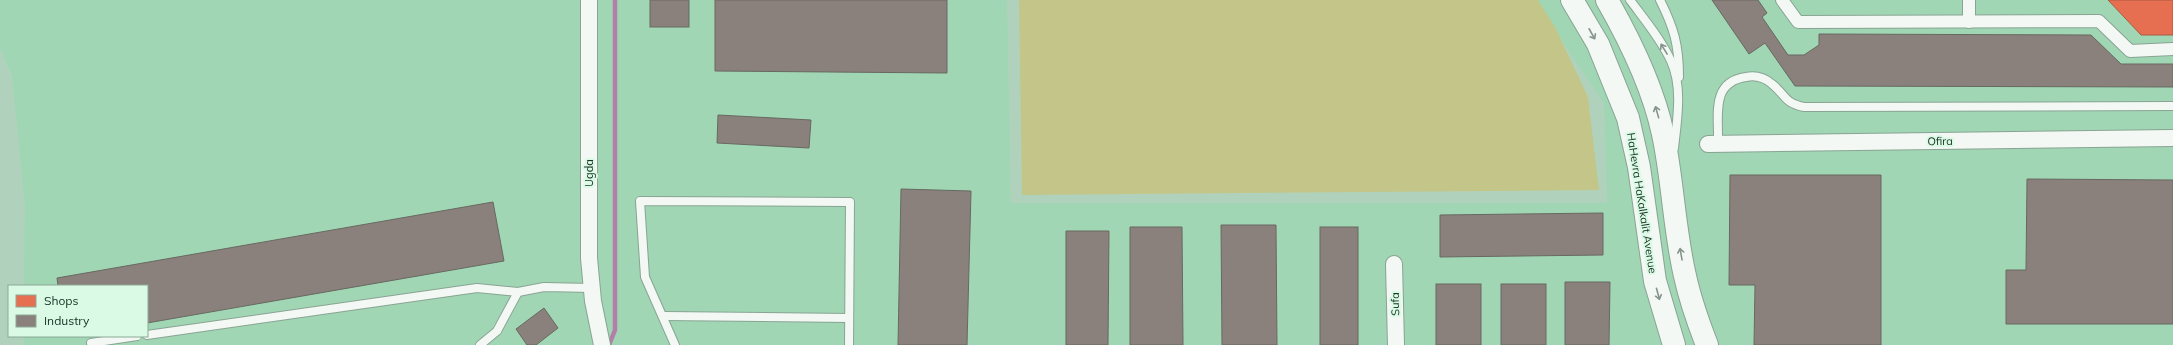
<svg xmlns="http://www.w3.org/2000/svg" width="2173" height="345" viewBox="0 0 2173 345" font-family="Mulish,sans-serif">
<rect width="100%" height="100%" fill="#b0d2bc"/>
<polygon fill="#a0d6b4" points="0,0 1007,0 1011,203 1607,203 1604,103 1534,0 2173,0 2173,345 24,345 24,336 147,336 147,286 24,286 25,206 12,76 0,48"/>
<polygon fill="#c3c688" points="1019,0 1538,0 1555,27 1588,97 1599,190 1022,195"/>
<polygon fill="#e76f51" stroke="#a95d43" points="2108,0 2173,0 2173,35 2141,35"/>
<g fill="#8a817c" stroke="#686961">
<rect x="650" y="0" width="39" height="27"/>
<polygon points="715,0 947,0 947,73 715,71"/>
<polygon points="1712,0 1758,0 1767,13 1762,17 1788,55 1804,55 1819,45 1819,34 2091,35 2121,64 2173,64 2173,87 1795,86 1765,43 1749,54"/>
<polygon points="718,115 811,120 809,148 717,143"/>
<polygon points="1730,175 1881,175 1881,345 1754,345 1755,285 1729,285"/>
<polygon points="2027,179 2173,180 2173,324 2006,324 2006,270 2026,270"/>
<polygon points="901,189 971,191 967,345 898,345"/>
<polygon points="493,202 504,261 147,323 147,286 58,286 57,278"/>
<polygon points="1603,213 1603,255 1440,257 1440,215"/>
<polygon points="1221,225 1276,225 1277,345 1222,345"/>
<polygon points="1130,227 1182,227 1183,345 1130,345"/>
<rect x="1320" y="227" width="38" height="118"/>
<polygon points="1066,231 1109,231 1108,345 1066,345"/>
<polygon points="1565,282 1610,282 1609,345 1565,345"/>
<rect x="1436" y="284" width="45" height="61"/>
<rect x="1501" y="284" width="45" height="61"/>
<polygon points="544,308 558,328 536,345 527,345 516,329"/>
</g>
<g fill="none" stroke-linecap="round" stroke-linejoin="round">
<polyline stroke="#b17fa7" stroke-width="4.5" points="609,345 615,330 615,0"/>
<g stroke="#89a493" stroke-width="10">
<g id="service">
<path d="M 1630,0 C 1644,19 1661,39 1671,61 C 1683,87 1677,121 1674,148"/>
<path d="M 1660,0 C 1674,28 1679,45 1679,77"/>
<path d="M 1718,144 C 1719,116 1710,82 1746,77 C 1756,75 1765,78 1772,84 C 1786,95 1784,103 1804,107 L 2173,106"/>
<polyline points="663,316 849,318"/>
<polyline points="147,335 477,288 518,292"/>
<polyline points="91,343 137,336"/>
<polyline points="480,345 497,331 518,292 544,287 592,288"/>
<polyline points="675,345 645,277 640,201 850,202 849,345"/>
</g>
</g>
<g stroke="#89a493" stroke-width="14">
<g id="pedestrian">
<polyline points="1782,0 1798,22 2099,21 2130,51 2173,49"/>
<polyline points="1969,0 1969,22"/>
</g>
</g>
<g stroke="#89a493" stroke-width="18">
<g id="minor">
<polyline points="589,0 589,258 593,301 602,345"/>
<polyline points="1708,144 2173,138"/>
<polyline points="1394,264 1396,345"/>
</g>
</g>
<g stroke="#89a493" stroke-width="24">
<g id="secondary">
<polyline points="1572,0 1598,44 1628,118 1639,167 1655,281 1674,345"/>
<path d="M 1607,0 C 1631,42 1653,87 1663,134 C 1673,181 1674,229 1685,276 C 1690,299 1698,322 1707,345"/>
</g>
</g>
<use href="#service" stroke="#f3f8f5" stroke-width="8"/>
<use href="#pedestrian" stroke="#f3f8f5" stroke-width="12"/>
<use href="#minor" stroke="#f3f8f5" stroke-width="16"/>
<use href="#secondary" stroke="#f3f8f5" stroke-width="22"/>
</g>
<defs><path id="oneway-shaft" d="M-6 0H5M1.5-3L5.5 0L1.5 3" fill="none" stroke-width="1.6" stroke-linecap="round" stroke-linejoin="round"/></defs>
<g stroke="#86958c">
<use href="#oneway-shaft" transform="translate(1592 34) rotate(61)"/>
<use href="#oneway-shaft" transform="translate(1664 49) rotate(-122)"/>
<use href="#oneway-shaft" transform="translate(1657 112) rotate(-106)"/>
<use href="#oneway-shaft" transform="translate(1681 254) rotate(-100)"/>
<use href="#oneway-shaft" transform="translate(1658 294) rotate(75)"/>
</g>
<g text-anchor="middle" stroke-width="4" stroke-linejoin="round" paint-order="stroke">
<g font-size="11" fill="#183223" stroke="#dafae5">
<text transform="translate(1940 141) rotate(-1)" y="4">Ofira</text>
<text transform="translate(589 173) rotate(-90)" y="4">Ugda</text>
<text transform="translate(1642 203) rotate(81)" y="4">HaHevra HaKalkalit Avenue</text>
<text transform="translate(1395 304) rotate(-91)" y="4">Sufa</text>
</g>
</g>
<rect x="8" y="285" width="140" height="52" fill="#dafae5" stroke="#8caa97"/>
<rect x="16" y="295" width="20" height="12" fill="#e76f51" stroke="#8caa97"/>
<text x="44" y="305" font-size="12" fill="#183223">Shops</text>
<rect x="16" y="315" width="20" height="12" fill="#8a817c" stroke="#8caa97"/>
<text x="44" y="325" font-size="12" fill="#183223">Industry</text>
</svg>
